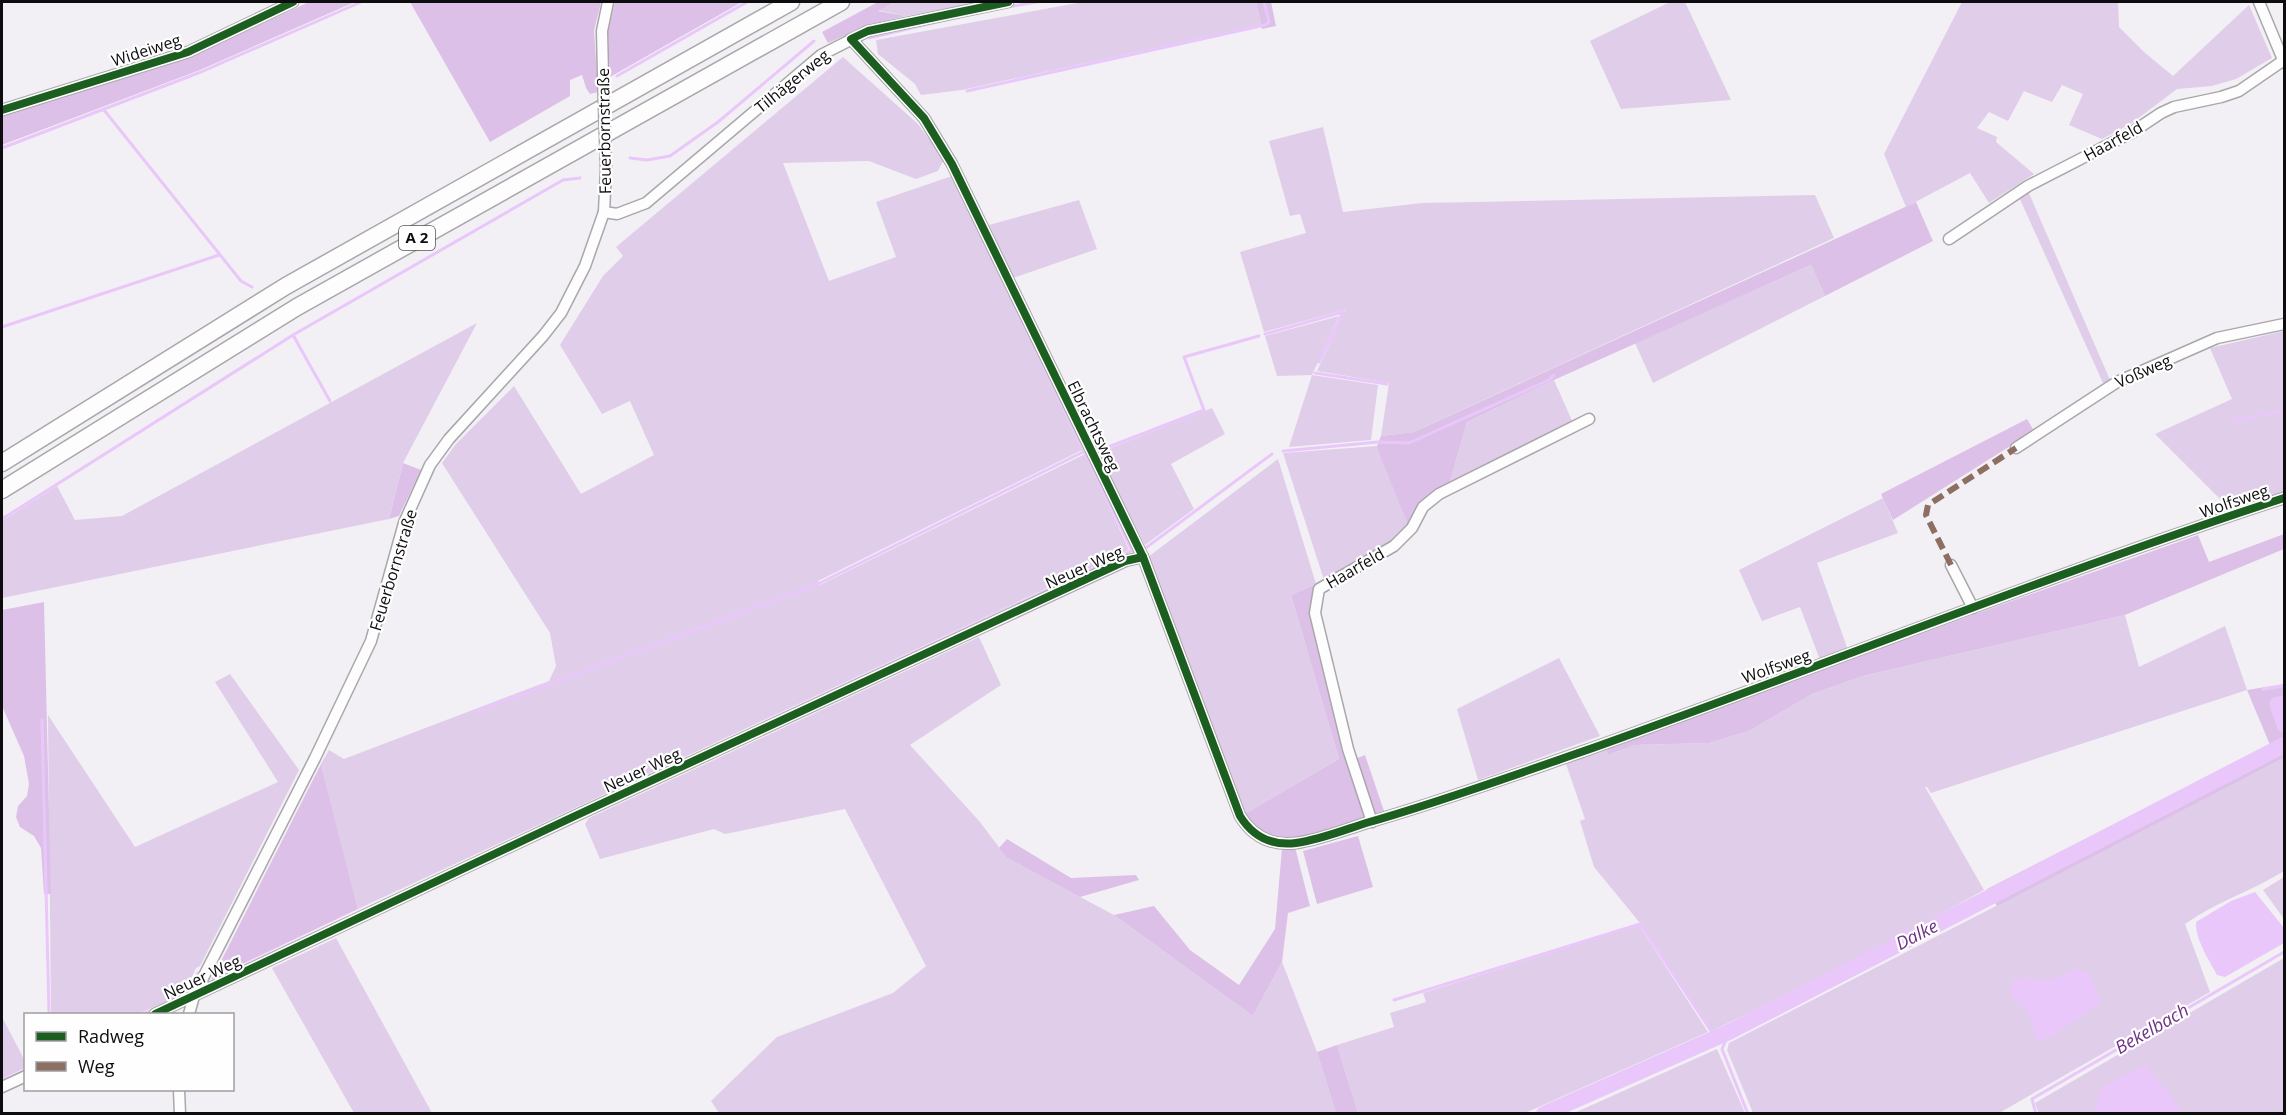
<svg xmlns="http://www.w3.org/2000/svg" width="2286" height="1115" viewBox="0 0 2286 1115" font-family="'Open Sans',sans-serif">
<rect width="100%" height="100%" fill="#f2f0f4"/>
<g fill="#e0cdea">
<polygon points="894,2 982,2 906,16 877,10"/>
<polygon points="1083,2 1256,2 1261,25 962,90 921,95 915,84 878,54 876,40"/>
<polygon points="1670,2 1685,2 1731,100 1621,109 1590,41"/>
<polygon points="1962,2 2118,2 2119,27 2144,52 2173,76 2249,5 2272,58 2236,79 2212,86 2177,89 2132,123 2102,139 2069,125 2083,94 2062,85 2052,102 2024,91 2008,121 1989,112 1977,128 1997,137 1996,142 2034,174 1989,203 1970,173 1906,207 1884,154"/>
<polygon points="843,57 918,124 944,159 938,171 916,179 869,161 783,163 829,281 896,257 876,202 952,176 1082,450 818,581 820,585 1085,454 1129,550 358,909 321,764 329,750 344,759 549,681 556,666 550,633 442,463 456,444 514,386 581,494 654,455 630,401 602,414 560,345 603,276 623,256 616,247"/>
<polygon points="1323,127 1343,212 1422,203 1815,195 1834,238 1414,432 1381,436 1389,383 1317,371 1345,310 1264,332 1240,252 1306,233 1300,214 1290,216 1269,141"/>
<polygon points="2028,191 2110,380 2103,383 2019,197"/>
<polygon points="1079,200 1097,249 1013,278 989,225"/>
<polygon points="1811,265 1825,296 1653,383 1635,343"/>
<polygon points="1339,316 1312,375 1378,385 1371,440 1289,447 1312,375 1277,376 1265,336"/>
<polygon points="477,323 403,463 389,519 2,598 2,521 57,486 75,520 122,516"/>
<polygon points="2284,331 2284,493 2232,511 2155,434 2232,399 2210,348"/>
<polygon points="1554,380 1573,423 1449,485 1467,422"/>
<polygon points="1212,408 1225,434 1171,464 1194,509 1145,545 1098,453"/>
<path d="M 1377,446 L 1408,525 C 1393,551 1351,565 1324,580 L 1283,453 Z"/>
<polygon points="1278,459 1316,584 1291,595 1339,759 1243,815 1148,557"/>
<polygon points="1883,498 1898,533 1817,563 1848,650 1820,660 1800,607 1762,621 1739,570"/>
<polygon points="2125,615 2139,667 2225,626 2247,690 1931,793 1927,787 1925,787 1984,890 1855,961 1712,1031 1640,923 1594,867 1580,821 1585,819 1566,764 1606,749 1608,755 1635,745 1709,743 1749,731 1812,694 1863,676"/>
<polygon points="979,637 1001,685 910,745 980,822 1007,858 1114,915 1253,1016 1282,962 1317,1052 1336,1113 719,1113 711,1101 777,1037 893,993 926,966 845,809 725,834 714,829 600,859 585,824 589,818"/>
<polygon points="1559,658 1600,736 1478,780 1457,709"/>
<polygon points="230,674 299,770 200,966 196,968 185,993 138,1014 51,1014 48,715 135,847 278,782 215,682"/>
<path d="M 2284,758 L 2284,871 C 2252,891 2216,902 2185,924 L 2210,992 L 1999,1113 L 1753,1113 L 1727,1050 L 1729,1043 Z"/>
<polygon points="2284,877 2284,919 2263,890"/>
<polygon points="1639,925 1708,1032 1523,1114 1358,1113 1337,1045 1394,1027 1390,1013 1426,1002 1423,993"/>
<polygon points="336,938 432,1113 354,1113 272,968"/>
<polygon points="2284,958 2284,1113 2039,1114 2035,1103"/>
<polygon points="2,1017 26,1063 25,1068 2,1079"/>
<polygon points="1717,1049 1745,1113 1574,1113"/>
</g>
<g fill="#dcc0e8">
<polygon points="309,2 355,2 200,70 2,145 2,116 195,55"/>
<polygon points="410,2 601,2 594,31 598,92 590,94 586,88 582,75 570,80 570,96 490,142"/>
<polygon points="615,2 742,2 610,77 608,32"/>
<polygon points="878,2 894,2 878,11 906,16 868,25 828,43 822,32"/>
<polygon points="1256,2 1271,2 1276,26 1262,29"/>
<polygon points="1916,202 1933,241 1825,296 1811,265 1554,380 1467,422 1449,485 1421,504 1408,525 1379,453 1377,446 1381,436 1414,432"/>
<polygon points="2027,419 2034,431 1893,520 1881,494"/>
<polygon points="403,463 421,470 399,516 389,519"/>
<polygon points="2284,534 2284,549 2125,615 1863,676 1812,694 1749,731 1709,743 1635,745 1608,755 1606,749 1975,614 2198,535 2209,562"/>
<path d="M 1316,584 L 1312,598 L 1312,614 L 1369,819 C 1338,828 1288,852 1258,833 C 1252,830 1248,821 1243,815 L 1339,759 L 1291,595 Z"/>
<polygon points="44,602 51,894 44,894 41,848 34,836 20,827 16,817 18,806 27,796 29,784 24,756 2,706 2,610"/>
<polygon points="2284,684 2284,758 1997,906 1987,889 2270,745 2247,690"/>
<polygon points="1365,755 1384,811 1373,814 1355,759"/>
<polygon points="321,764 358,909 219,975 215,973"/>
<polygon points="1358,836 1373,887 1317,904 1303,851"/>
<polygon points="1007,839 1071,878 1136,875 1139,880 1080,897 1007,858 999,848"/>
<polygon points="1295,847 1310,906 1288,913 1282,962 1253,1016 1114,915 1154,906 1190,950 1239,985 1275,929 1282,848"/>
<polygon points="1337,1045 1358,1113 1336,1113 1317,1052"/>
</g>
<g fill="#eac7fa">
<polygon points="2284,695 2284,733 2278,730 2269,704 2272,698"/>
<path d="M 2255,892 L 2284,928 L 2284,943 L 2225,977 L 2217,975 C 2209,960 2195,939 2196,922 L 2231,901 Z"/>
<path d="M 2076,968 L 2090,975 L 2101,1003 L 2054,1035 L 2038,1041 C 2033,1032 2033,1022 2028,1014 C 2020,999 2011,1005 2011,982 C 2029,975 2023,979 2039,980 C 2051,981 2066,974 2076,968 Z"/>
<polygon points="2145,1065 2169,1093 2182,1113 2097,1113 2096,1110 2101,1088"/>
</g>
<g fill="none" stroke-linecap="round" stroke-linejoin="round">
<g stroke="#eac7fa" stroke-width="3">
<polyline points="1007,7 1037,2"/>
<polyline points="869,38 959,17"/>
<polyline points="617,76 747,2"/>
<polyline points="967,91 1265,25 1269,22 1264,2"/>
<polyline points="104,110 241,281 252,287"/>
<polyline points="2,148 201,72 361,2"/>
<polyline points="630,158 647,160 670,156 718,122 814,41"/>
<polyline points="1011,298 1132,551"/>
<polyline points="2,327 219,255"/>
<polyline points="1265,334 1343,312 1319,362"/>
<polyline points="293,335 330,401"/>
<polyline points="1315,373 1387,384"/>
<polyline points="2235,420 2284,411"/>
<polyline points="1098,451 1204,410 1184,357 1259,336"/>
<polyline points="1283,451 1378,442 1409,443 1549,380 1554,375"/>
<polyline points="2,519 293,335 563,180 580,178"/>
<polyline points="1147,547 1272,454"/>
<polyline points="991,629 1127,566"/>
<polyline points="2263,689 2284,686"/>
<polyline points="475,712 818,584 1085,451"/>
<polyline points="42,720 49,1014"/>
<polyline points="763,723 1133,550"/>
<polyline points="213,978 218,978 398,894"/>
<polyline points="185,995 188,993 198,973 200,974"/>
<polyline points="1394,1000 1640,924 1715,1037"/>
<polyline points="143,1014 155,1009"/>
<polyline points="1729,1032 1722,1049 1748,1114"/>
<polyline points="2,1081 26,1070"/>
<polyline points="2036,1114 2032,1099 2284,952"/>
</g>
<polyline stroke="#eac7fa" stroke-width="16" points="1544,1114 1729,1032 2284,745"/>
<g stroke="#a9a7aa" stroke-width="13">
<g id="minor">
<polyline points="2259,2 2284,62"/>
<path d="M 851,39 L 924,118 L 952,164 L 1143,557 L 1240,816 C 1253,837 1271,846 1296,843 C 1319,840 1344,830 1366,823 C 1440,802 1512,776 1584,751 C 1818,668 2048,575 2284,498"/>
<polyline points="603,75 602,31 608,2"/>
<polyline points="2,110 188,52 293,2"/>
<polyline points="604,212 617,214 646,203 821,55 868,31 1008,2"/>
<polyline points="1949,239 2028,186 2131,133 2161,113 2174,107 2221,97 2239,91 2284,60"/>
<polyline points="2016,448 2117,382 2217,338 2284,324"/>
<polyline points="1951,565 1973,608"/>
<polyline points="1372,822 1348,749 1315,613 1319,589 1394,546 1412,528 1423,507 1439,494 1589,419"/>
<polyline points="155,1014 575,816 1125,561 1143,557"/>
<polyline points="189,1014 194,996 207,970 315,758 371,641 404,523 430,465 449,439 543,336 561,313 585,266 604,212 606,169"/>
<polyline points="2,1087 26,1076"/>
<polyline points="179,1090 180,1114"/>
</g>
</g>
<g stroke="#a9a7aa" stroke-width="19">
<g id="highway">
<polyline points="2,463 286,286 791,2"/>
<polyline points="2,490 297,307 841,2"/>
</g>
</g>
<use href="#minor" stroke="#fdfdfd" stroke-width="10"/>
<use href="#highway" stroke="#fdfdfd" stroke-width="16"/>
<g stroke="#a9a7aa" stroke-width="13" stroke-linecap="butt">
<polyline id="minor-bridge" points="603,75 606,169"/>
</g>
<use href="#minor-bridge" stroke="#fdfdfd" stroke-width="10"/>
<polyline stroke="#8d6e63" stroke-width="6" stroke-dasharray="12 6" stroke-linecap="butt" points="1951,565 1926,515 1928,505 2016,448"/>
<g stroke="#fffeff" stroke-width="11">
<g id="cycleway">
<path d="M 1008,2 L 868,31 L 851,39 L 924,118 L 952,164 L 1143,557 L 1240,816 C 1253,837 1271,846 1296,843 C 1319,840 1344,830 1366,823 C 1440,802 1512,776 1584,751 C 1818,668 2048,575 2284,498"/>
<polyline points="2,110 188,52 293,2"/>
<polyline points="155,1014 575,816 1125,561 1143,557"/>
</g>
</g>
<use href="#cycleway" stroke="#1b5e20" stroke-width="8"/>
</g>
<g text-anchor="middle" stroke-width="4.5" stroke-linejoin="round" paint-order="stroke">
<rect fill="#fffeff" stroke="#565556" stroke-width="1.5" x="399" y="226" width="36" height="24" rx="4.5"/>
<g font-size="15" font-weight="bold" fill="#0d0c0e">
<text x="417" y="243">A 2</text>
</g>
<g font-size="16" fill="#0d0c0e" stroke="#fffeff">
<text transform="translate(146 50) rotate(-18)" y="6">Wideiweg</text>
<text transform="translate(792 81) rotate(-39)" y="6">Tilhägerweg</text>
<text transform="translate(604 131) rotate(-91)" y="6">Feuerbornstraße</text>
<text transform="translate(2113 141) rotate(-29)" y="6">Haarfeld</text>
<text transform="translate(2143 371) rotate(-24)" y="6">Voßweg</text>
<text transform="translate(1094 426) rotate(64)" y="6">Elbrachtsweg</text>
<text transform="translate(2234 501) rotate(-19)" y="6">Wolfsweg</text>
<text transform="translate(1084 567) rotate(-24)" y="6">Neuer Weg</text>
<text transform="translate(1355 568) rotate(-30)" y="6">Haarfeld</text>
<text transform="translate(393 570) rotate(-73)" y="6">Feuerbornstraße</text>
<text transform="translate(1776 666) rotate(-20)" y="6">Wolfsweg</text>
<text transform="translate(642 770) rotate(-25)" y="6">Neuer Weg</text>
<text transform="translate(202 977) rotate(-25)" y="6">Neuer Weg</text>
</g>
<g font-size="18" font-style="italic" fill="#6d3384" stroke="#fffeff">
<text transform="translate(1917 935) rotate(-27)" y="6">Dalke</text>
<text transform="translate(2152 1029) rotate(-30)" y="6">Bekelbach</text>
</g>
</g>
<rect width="2286" height="1115" fill="none" stroke="#0d0c0e" stroke-width="6"/>
<rect x="24" y="1013" width="210" height="78" fill="#fffeff" stroke="#9e9d9f" stroke-width="1.5"/>
<rect x="36" y="1032" width="30" height="9" fill="#1b5e20" stroke="#9e9d9f" stroke-width="1.5"/>
<text x="78" y="1043" font-size="18" fill="#0d0c0e">Radweg</text>
<rect x="36" y="1062" width="30" height="9" fill="#8d6e63" stroke="#9e9d9f" stroke-width="1.5"/>
<text x="78" y="1073" font-size="18" fill="#0d0c0e">Weg</text>
</svg>
